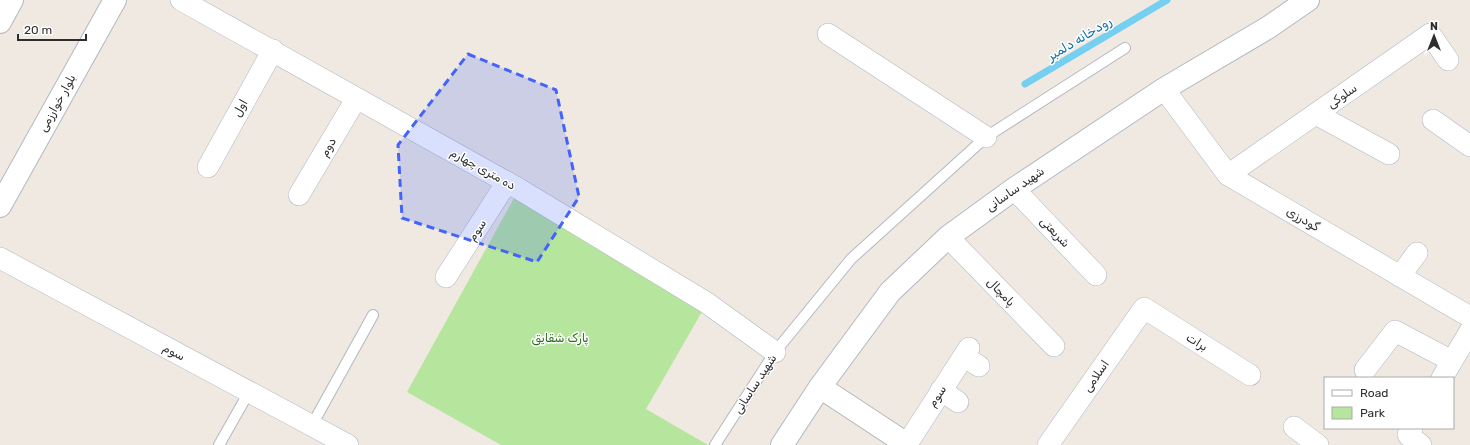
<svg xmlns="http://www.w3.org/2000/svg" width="1470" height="445" viewBox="0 0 1470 445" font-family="Rubik,Vazirmatn,sans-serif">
<rect width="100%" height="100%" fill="#efe9e1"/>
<polygon fill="#b6e59e" points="519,189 707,303 646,409 708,445 501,445 407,392"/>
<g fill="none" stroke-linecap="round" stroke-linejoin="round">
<polyline stroke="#75cff0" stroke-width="7" points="1025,84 1167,0"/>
<g stroke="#b4b7c1" stroke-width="12">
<g id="service">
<polyline points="312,425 373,315"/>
<polyline points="219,445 249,392"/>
<polyline points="715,445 775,352 851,259 986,137 1125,48"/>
</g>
</g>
<g stroke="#b4b7c1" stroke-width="22">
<g id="minor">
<polyline points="181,0 519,189 707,303 775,352"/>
<polyline points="828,34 986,137"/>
<polyline points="1164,89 1228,175 1470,317"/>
<polyline points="1316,114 1389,154"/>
<polyline points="1433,120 1470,146"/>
<polyline points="208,167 273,50"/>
<polyline points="1228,175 1430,34 1448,60"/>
<polyline points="1014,189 1096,275"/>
<polyline points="299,195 356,99"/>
<polyline points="948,237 1054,346"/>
<polyline points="0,258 348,445"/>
<polyline points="1400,276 1417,253"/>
<polyline points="446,277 507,182"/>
<polyline points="964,357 979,366"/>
<polyline points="1365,370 1395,331 1452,361"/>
<polyline points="1442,378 1470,331"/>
<polyline points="941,390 958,402"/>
<polyline points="1294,427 1318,445"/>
<polyline points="1412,428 1408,435 1421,445"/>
<polyline points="907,444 969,348"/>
<polyline points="1048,445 1144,308 1250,375"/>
</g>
</g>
<g stroke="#b4b7c1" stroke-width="24">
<g id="tertiary">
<polyline points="820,387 908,445"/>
<polyline points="782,445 820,387 890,292 948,237 1014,189 1164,89 1269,27 1308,0"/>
</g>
</g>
<g stroke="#b4b7c1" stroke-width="24">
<g id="secondary">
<polyline points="0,22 12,0"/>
<polyline points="0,206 115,0"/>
</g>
</g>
<use href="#service" stroke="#fff" stroke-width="10"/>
<use href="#minor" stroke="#fff" stroke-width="21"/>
<use href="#tertiary" stroke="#fff" stroke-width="22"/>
<use href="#secondary" stroke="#fff" stroke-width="22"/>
</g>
<path fill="#4264fb" fill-opacity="0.2" stroke="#4264fb" stroke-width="3" stroke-dasharray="8 5" stroke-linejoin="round" d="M 468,54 L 556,90 L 579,197 L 537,262 L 402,218 L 398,145 Z"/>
<g text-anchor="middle" stroke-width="3" stroke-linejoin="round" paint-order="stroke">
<g font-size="12" fill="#2e2e2e" stroke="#fff">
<text transform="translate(1342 96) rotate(-35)" y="4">سلوکی</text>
<text transform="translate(57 103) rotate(-61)" y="4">بلوار خوارزمی</text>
<text transform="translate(240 108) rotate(-61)" y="4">اول</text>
<text transform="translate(328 147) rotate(-59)" y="4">دوم</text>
<text transform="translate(483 169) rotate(29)" y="4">ده متری چهارم</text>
<text transform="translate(1015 189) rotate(-35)" y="4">شهید ساسانی</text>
<text transform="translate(1303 219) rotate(30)" y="4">گودرزی</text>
<text transform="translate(477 230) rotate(-57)" y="4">سوم</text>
<text transform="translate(1055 232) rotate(46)" y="4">شریعتی</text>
<text transform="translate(1001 292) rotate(46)" y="4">پامچال</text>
<text transform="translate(1197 342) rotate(32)" y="4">برات</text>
<text transform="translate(174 352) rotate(28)" y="4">سوم</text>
<text transform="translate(1096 376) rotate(-55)" y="4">اسلامی</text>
<text transform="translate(755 384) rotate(-57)" y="4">شهید ساسانی</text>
<text transform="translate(937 396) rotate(-57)" y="4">سوم</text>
</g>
<g font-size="12" fill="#2c6e1b" stroke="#fff">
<text x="560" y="342">پارک شقایق</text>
</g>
<g font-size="13" font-style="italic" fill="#0d6fa3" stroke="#fff">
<text transform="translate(1079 38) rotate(-31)" y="5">رودخانه دلمبر</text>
</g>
</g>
<rect x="1324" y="377" width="130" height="52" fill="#ffffff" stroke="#ababab"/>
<rect x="1332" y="390" width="20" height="6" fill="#ffffff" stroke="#ababab"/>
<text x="1360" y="397" font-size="12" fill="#2e2e2e">Road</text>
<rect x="1332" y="407" width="20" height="12" fill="#b6e59e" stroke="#ababab"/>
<text x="1360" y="417" font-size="12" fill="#2e2e2e">Park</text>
<g transform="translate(1434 36)" stroke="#ffffff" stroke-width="3" paint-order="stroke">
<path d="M0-3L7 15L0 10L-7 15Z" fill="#2e2e2e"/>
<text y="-6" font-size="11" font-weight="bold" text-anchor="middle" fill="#2e2e2e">N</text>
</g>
<path d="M18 34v6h68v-6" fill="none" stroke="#2e2e2e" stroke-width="2"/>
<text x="24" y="34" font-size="12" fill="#2e2e2e" stroke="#ffffff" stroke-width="3" paint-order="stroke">20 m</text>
</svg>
